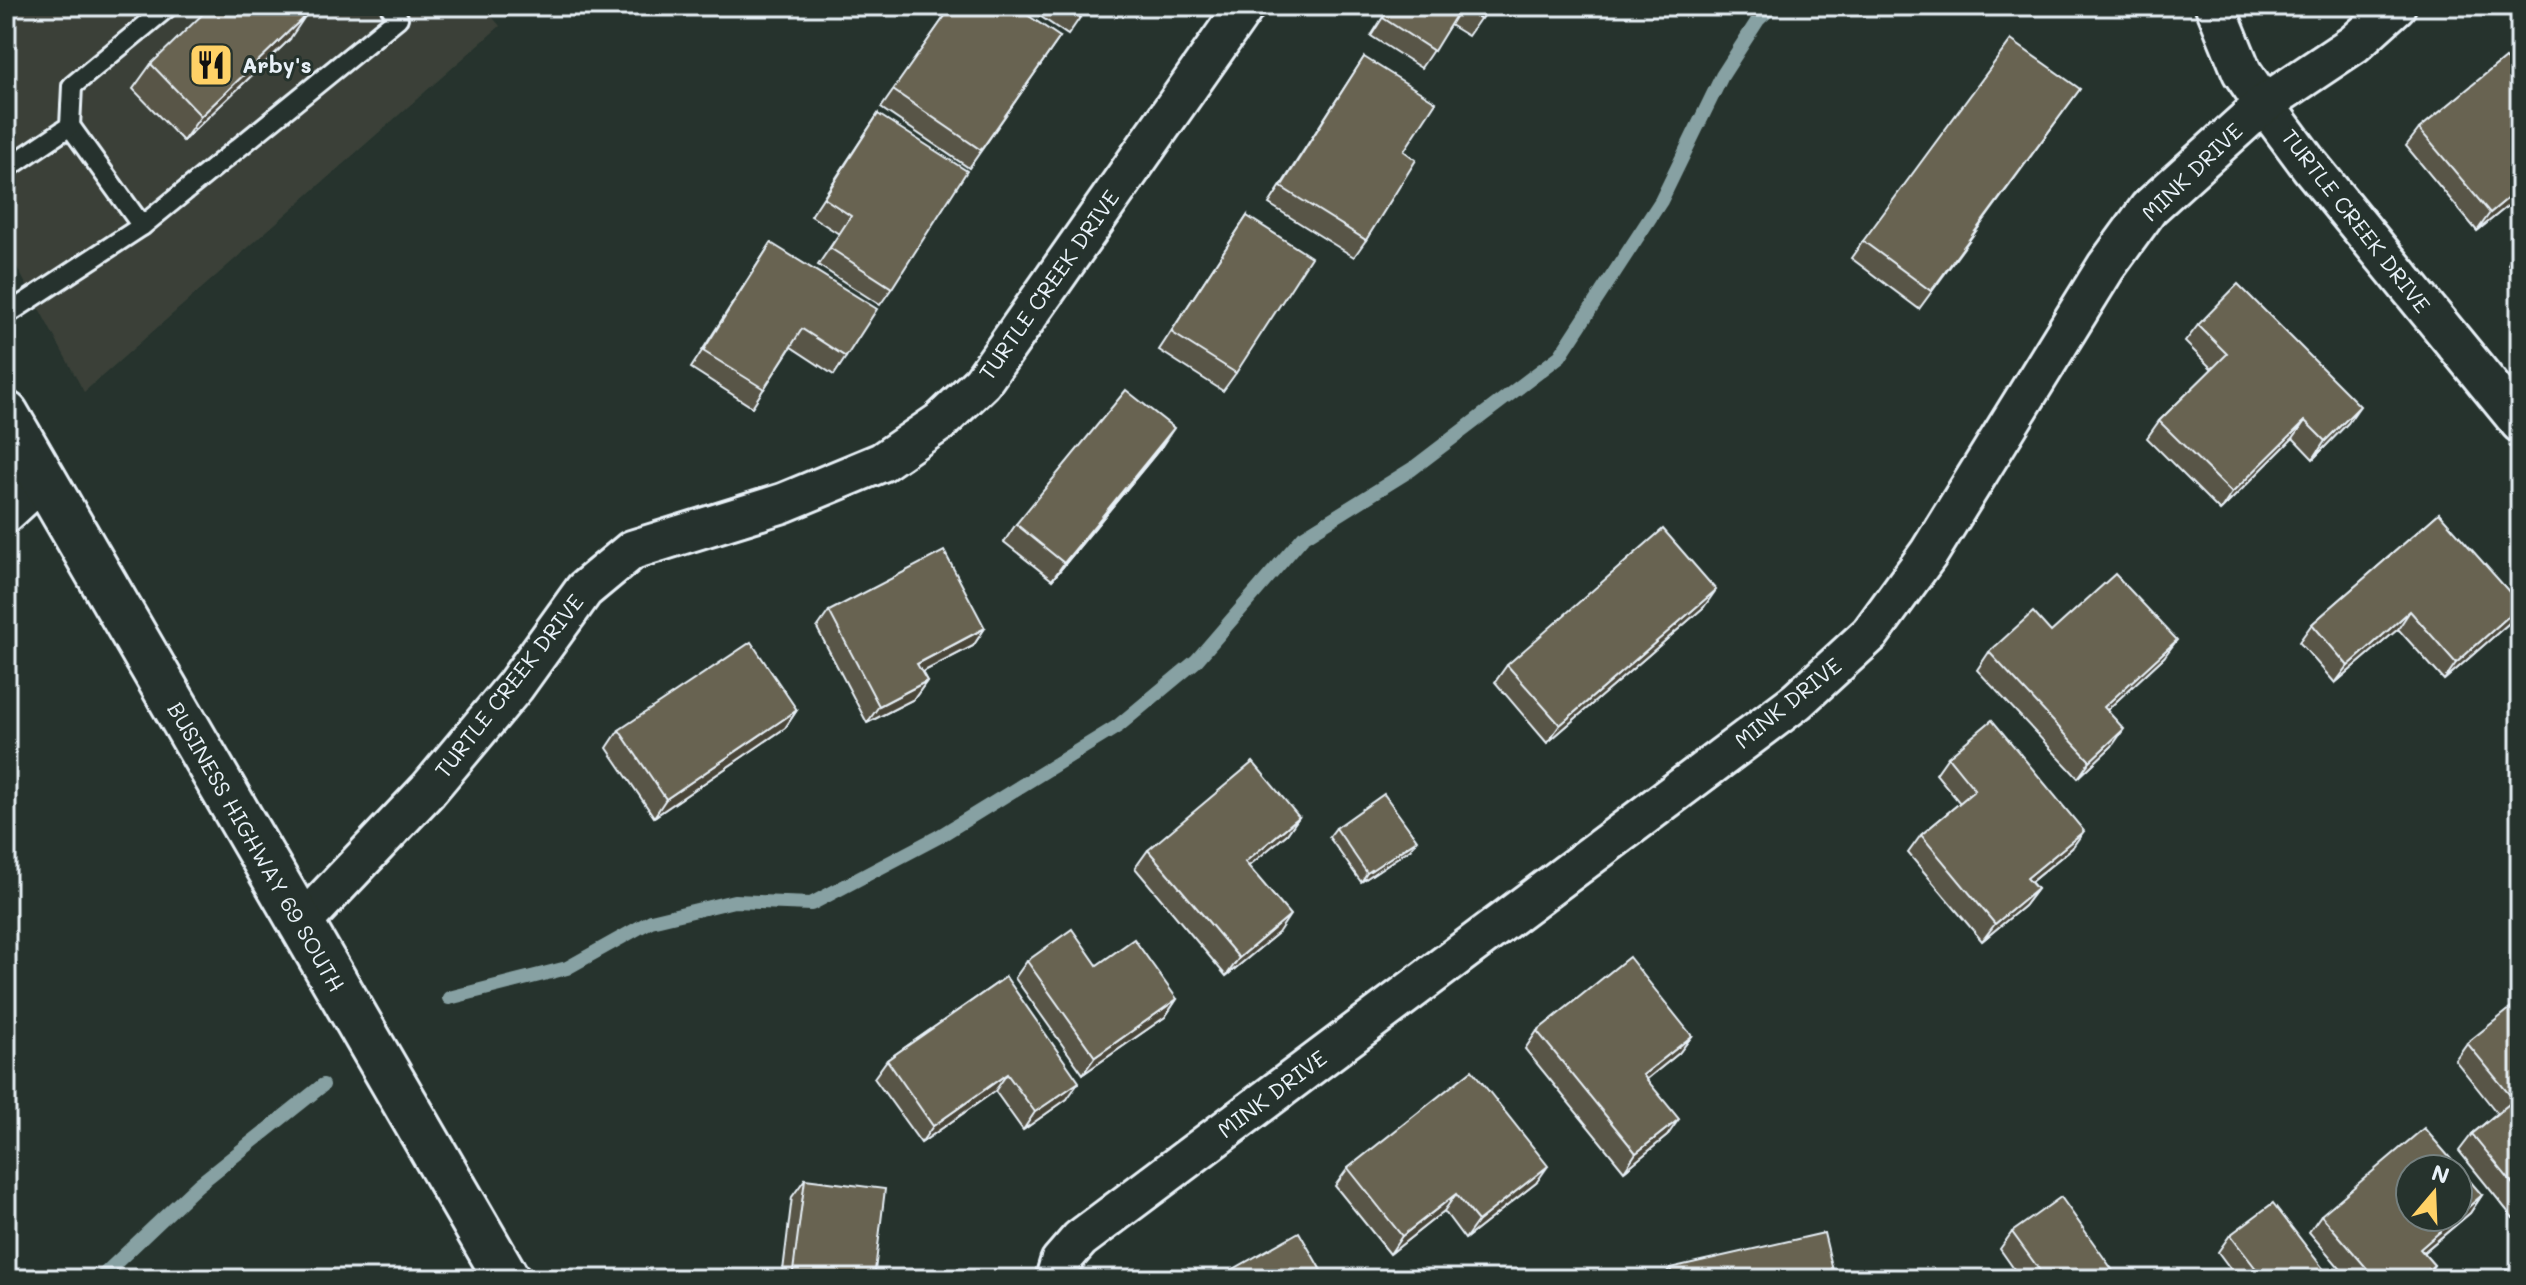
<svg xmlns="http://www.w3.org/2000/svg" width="2526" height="1285" viewBox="0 0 2526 1285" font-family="Mali,sans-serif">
<rect width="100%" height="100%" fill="#26332d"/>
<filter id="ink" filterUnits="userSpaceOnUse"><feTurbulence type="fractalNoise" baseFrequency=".0125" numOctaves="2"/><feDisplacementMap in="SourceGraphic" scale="16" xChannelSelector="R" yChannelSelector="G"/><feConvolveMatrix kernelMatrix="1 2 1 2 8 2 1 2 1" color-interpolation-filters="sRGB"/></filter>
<g filter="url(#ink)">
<polygon fill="#3a4138" points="6,6 483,6 500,26 84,392 6,247"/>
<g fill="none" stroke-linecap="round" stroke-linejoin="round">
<g stroke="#87a1a3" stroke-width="14">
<polyline points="449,998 567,968 651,921 734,901 811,904 938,837 1118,726 1196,661 1303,537 1412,469 1560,356 1661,201 1722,76 1758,20 1773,6"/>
<polyline points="99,1279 198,1185 323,1085"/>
</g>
<g stroke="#e8f1f8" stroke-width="24">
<g id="lane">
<polyline points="70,126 142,226"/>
<polyline points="6,169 70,126 72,86 169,6"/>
<polyline points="6,315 142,226 398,18 390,6"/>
</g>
</g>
<g stroke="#e8f1f8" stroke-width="44">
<g id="street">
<polyline points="2215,6 2242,72 2264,104 2310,166 2520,423"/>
<polyline points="6,513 43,479"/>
<polyline points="301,924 428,790 515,686 584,590 632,550 783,503 882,462 940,422 982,382 1245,6"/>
<polyline points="1055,1279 1060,1262 1080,1239 1797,701 1870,634 1929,553 2106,267 2149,208 2264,104 2354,44 2396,6"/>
</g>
</g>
<g stroke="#e8f1f8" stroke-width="50">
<polyline id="primary" points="6,414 507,1279"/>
</g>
<use href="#lane" stroke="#26332d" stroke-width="18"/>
<use href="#street" stroke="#26332d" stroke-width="38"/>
<use href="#primary" stroke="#26332d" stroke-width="44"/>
</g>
<g fill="#595546" stroke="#e8f1f8" stroke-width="2">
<polygon points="952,6 1060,37 969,168 881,108"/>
<polygon points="1025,6 1088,6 1068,35"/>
<polygon points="1390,6 1489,6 1468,36 1450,25 1421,68 1371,36"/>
<polygon points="289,40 183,141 133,89 151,64"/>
<polygon points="1364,57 1404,151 1366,240 1354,257 1269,204"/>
<polygon points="2520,76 2520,196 2477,231 2406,146 2419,129"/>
<polygon points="2080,89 1919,309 1851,258 1863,241"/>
<polygon points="878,114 892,288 880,305 818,265 839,234 811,216"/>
<polygon points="1247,216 1236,373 1223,391 1159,350"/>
<polygon points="771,243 846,357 834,375 791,347 752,407 691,368"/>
<polygon points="2520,246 2520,278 2508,264"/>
<polygon points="2198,325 2348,423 2313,459 2293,438 2220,511 2147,438 2159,421 2212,369 2185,342"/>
<polygon points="1162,446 1052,580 1004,542 1016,524"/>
<polygon points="2439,513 2509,623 2444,680 2398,629 2335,683 2299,642 2312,624"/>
<polygon points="1704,607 1547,743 1495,682 1507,665"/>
<polygon points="829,611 985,628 973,646 922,672 927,681 914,699 867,723 817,628"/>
<polygon points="2051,632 2164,657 2107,710 2112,746 2078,778 1977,670 1989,652"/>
<polygon points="797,710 785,728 654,817 607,748 619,730"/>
<polygon points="1948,757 2072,848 2031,882 2037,889 2024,906 1982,941 1908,853 1921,835 1960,803 1936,774"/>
<polygon points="1299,817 1287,834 1248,866 1278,933 1226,976 1135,868 1148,850"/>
<polygon points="1336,828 1410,849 1361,882 1329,837"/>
<polygon points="1027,961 1097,965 1177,999 1165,1017 1083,1074 1015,978"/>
<polygon points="1006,977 1067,1099 1023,1130 995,1091 921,1143 874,1078 887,1060"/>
<polygon points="2520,1008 2520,1212 2513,1218 2459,1151 2472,1134 2497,1113 2455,1060 2467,1043"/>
<polygon points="1537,1031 1692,1036 1679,1053 1647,1079 1667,1136 1624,1171 1525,1049"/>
<polygon points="1348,1168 1536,1183 1465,1239 1444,1211 1390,1254 1335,1186"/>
<polygon points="805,1179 874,1279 782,1279 792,1197"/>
<polygon points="2482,1195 2470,1213 2423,1253 2434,1265 2424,1279 2349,1279 2309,1232 2321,1215"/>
<polygon points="2012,1232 2110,1279 2021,1279 2000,1249"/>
<polygon points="2230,1235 2331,1279 2238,1279 2218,1252"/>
<polygon points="1670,1268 1835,1279 1662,1279"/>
</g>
<g fill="#494539" stroke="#e8f1f8" stroke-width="2">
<polygon points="306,15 289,40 183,141 201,116"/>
<polygon points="2520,188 2520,196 2477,231 2490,213"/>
<polygon points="2360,406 2348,423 2313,459 2325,441"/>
<polygon points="2305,421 2293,438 2220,511 2232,493"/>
<polygon points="1174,428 1162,446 1052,580 1064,563"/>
<polygon points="1716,590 1704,607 1547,743 1560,725"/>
<polygon points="2520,606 2509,623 2444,680 2456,663"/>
<polygon points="2410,611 2398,629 2335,683 2348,666"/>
<polygon points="985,628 973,646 905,681 917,664"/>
<polygon points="2177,640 2164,657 2092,724 2104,707"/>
<polygon points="927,681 914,699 867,723 879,706"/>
<polygon points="797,710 785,728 654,817 666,799"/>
<polygon points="2124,729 2112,746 2078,778 2090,761"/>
<polygon points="1299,817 1287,834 1232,880 1245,862"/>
<polygon points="2084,831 2072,848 2015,895 2027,878"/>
<polygon points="1417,840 1410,849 1361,882 1367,873"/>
<polygon points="2037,889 2024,906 1982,941 1995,924"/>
<polygon points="1290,915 1278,933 1226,976 1239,958"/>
<polygon points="1177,999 1165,1017 1083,1074 1095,1057"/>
<polygon points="1692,1036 1679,1053 1631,1092 1643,1075"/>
<polygon points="1007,1074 995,1091 921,1143 933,1126"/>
<polygon points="1079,1082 1067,1099 1023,1130 1035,1112"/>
<polygon points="1679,1119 1667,1136 1624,1171 1636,1153"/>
<polygon points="1548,1166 1536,1183 1465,1239 1478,1221"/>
<polygon points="1456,1194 1444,1211 1390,1254 1402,1236"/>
<polygon points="2482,1195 2470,1213 2407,1266 2420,1249"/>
<polygon points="2434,1265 2424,1279 2417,1279"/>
</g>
<g fill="#686351" stroke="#e8f1f8" stroke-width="2">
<polygon points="211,6 298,6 306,15 201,116 151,64"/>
<polygon points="952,6 1014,6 1060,37 981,150 893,90"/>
<polygon points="1064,6 1088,6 1081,17"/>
<polygon points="1391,6 1489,6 1481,19 1461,7 1434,51 1383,18"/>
<polygon points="2011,40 2080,89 1931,291 1863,241"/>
<polygon points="1364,57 1436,102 1404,151 1416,160 1366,240 1281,187"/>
<polygon points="2505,58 2520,76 2520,188 2490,213 2419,129"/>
<polygon points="878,114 967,171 892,288 830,248 851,216 824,198"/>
<polygon points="1247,216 1311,257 1236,373 1171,332"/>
<polygon points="771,243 877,309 846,357 802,329 764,389 703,351"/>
<polygon points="2238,284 2360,406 2325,441 2305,421 2232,493 2159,421 2227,354 2198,325"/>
<polygon points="1126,390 1174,428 1064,563 1016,524"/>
<polygon points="2439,513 2520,604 2520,606 2456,663 2410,611 2348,666 2312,624"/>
<polygon points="1663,529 1716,590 1560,725 1507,665"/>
<polygon points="944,551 985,628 917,664 927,681 879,706 829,611"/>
<polygon points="2115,574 2177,640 2104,707 2124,729 2090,761 1989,652 2033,612 2051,632"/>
<polygon points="751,642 797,710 666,799 619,730"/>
<polygon points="1992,720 2084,831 2027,878 2037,889 1995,924 1921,835 1975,790 1948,757"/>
<polygon points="1253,762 1299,817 1245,862 1290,915 1239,958 1148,850"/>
<polygon points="1384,794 1417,840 1367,873 1336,828"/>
<polygon points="1072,929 1097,965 1134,939 1177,999 1095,1057 1027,961"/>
<polygon points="1629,957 1692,1036 1643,1075 1679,1119 1636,1153 1537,1031"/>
<polygon points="1006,977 1079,1082 1035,1112 1007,1074 933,1126 887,1060"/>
<polygon points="2516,1004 2520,1008 2520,1193 2472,1134 2514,1100 2467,1043"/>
<polygon points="1472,1070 1548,1166 1478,1221 1456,1194 1402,1236 1348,1168"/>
<polygon points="2424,1128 2482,1195 2458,1216 2458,1169 2410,1169 2410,1217 2457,1217 2420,1249 2434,1265 2417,1279 2376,1279 2321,1215"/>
<polygon points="805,1179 885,1189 874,1279 792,1279"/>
<polygon points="2061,1197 2114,1272 2105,1279 2046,1279 2012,1232"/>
<polygon points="2273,1203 2331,1279 2264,1279 2230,1235"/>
<polygon points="1299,1232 1326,1279 1216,1279"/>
<polygon points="1824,1233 1835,1279 1673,1279 1670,1268"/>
</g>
</g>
<defs>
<g id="restaurant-square" transform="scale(2.3)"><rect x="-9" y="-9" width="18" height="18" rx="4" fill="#ffd166" stroke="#26332d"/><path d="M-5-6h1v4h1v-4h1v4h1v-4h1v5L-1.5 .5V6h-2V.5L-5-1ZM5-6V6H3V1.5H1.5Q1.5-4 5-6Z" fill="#111"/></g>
</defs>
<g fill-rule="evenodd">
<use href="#restaurant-square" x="211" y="65"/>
</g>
<g text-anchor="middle" stroke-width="6" stroke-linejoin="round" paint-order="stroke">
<g font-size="22" font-weight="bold" fill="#e8f1f8" stroke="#26332d" text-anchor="start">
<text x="242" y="73">Arby's</text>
</g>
<g font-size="22" fill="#e8f1f8" stroke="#26332d">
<text transform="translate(2192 172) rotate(-44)" y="8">MINK DRIVE</text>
<text transform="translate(2356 221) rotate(52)" y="8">TURTLE CREEK DRIVE</text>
<text transform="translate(1049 285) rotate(-55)" y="8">TURTLE CREEK DRIVE</text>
<text transform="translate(509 686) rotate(-52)" y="8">TURTLE CREEK DRIVE</text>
<text transform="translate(1788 703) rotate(-39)" y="8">MINK DRIVE</text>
<text transform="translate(256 847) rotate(60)" y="8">BUSINESS HIGHWAY 69 SOUTH</text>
<text transform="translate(1272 1094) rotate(-37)" y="8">MINK DRIVE</text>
</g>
</g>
<rect width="2526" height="1285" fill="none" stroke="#26332d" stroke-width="32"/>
<rect x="16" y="16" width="2494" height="1253" fill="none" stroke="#e8f1f8" stroke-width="3" filter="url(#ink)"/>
<g transform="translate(2434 1193) rotate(19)"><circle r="38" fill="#26332d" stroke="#747f7e" stroke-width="2"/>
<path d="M0-6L14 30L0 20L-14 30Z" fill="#ffd166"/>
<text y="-12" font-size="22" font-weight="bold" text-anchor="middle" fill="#e8f1f8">N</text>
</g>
</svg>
